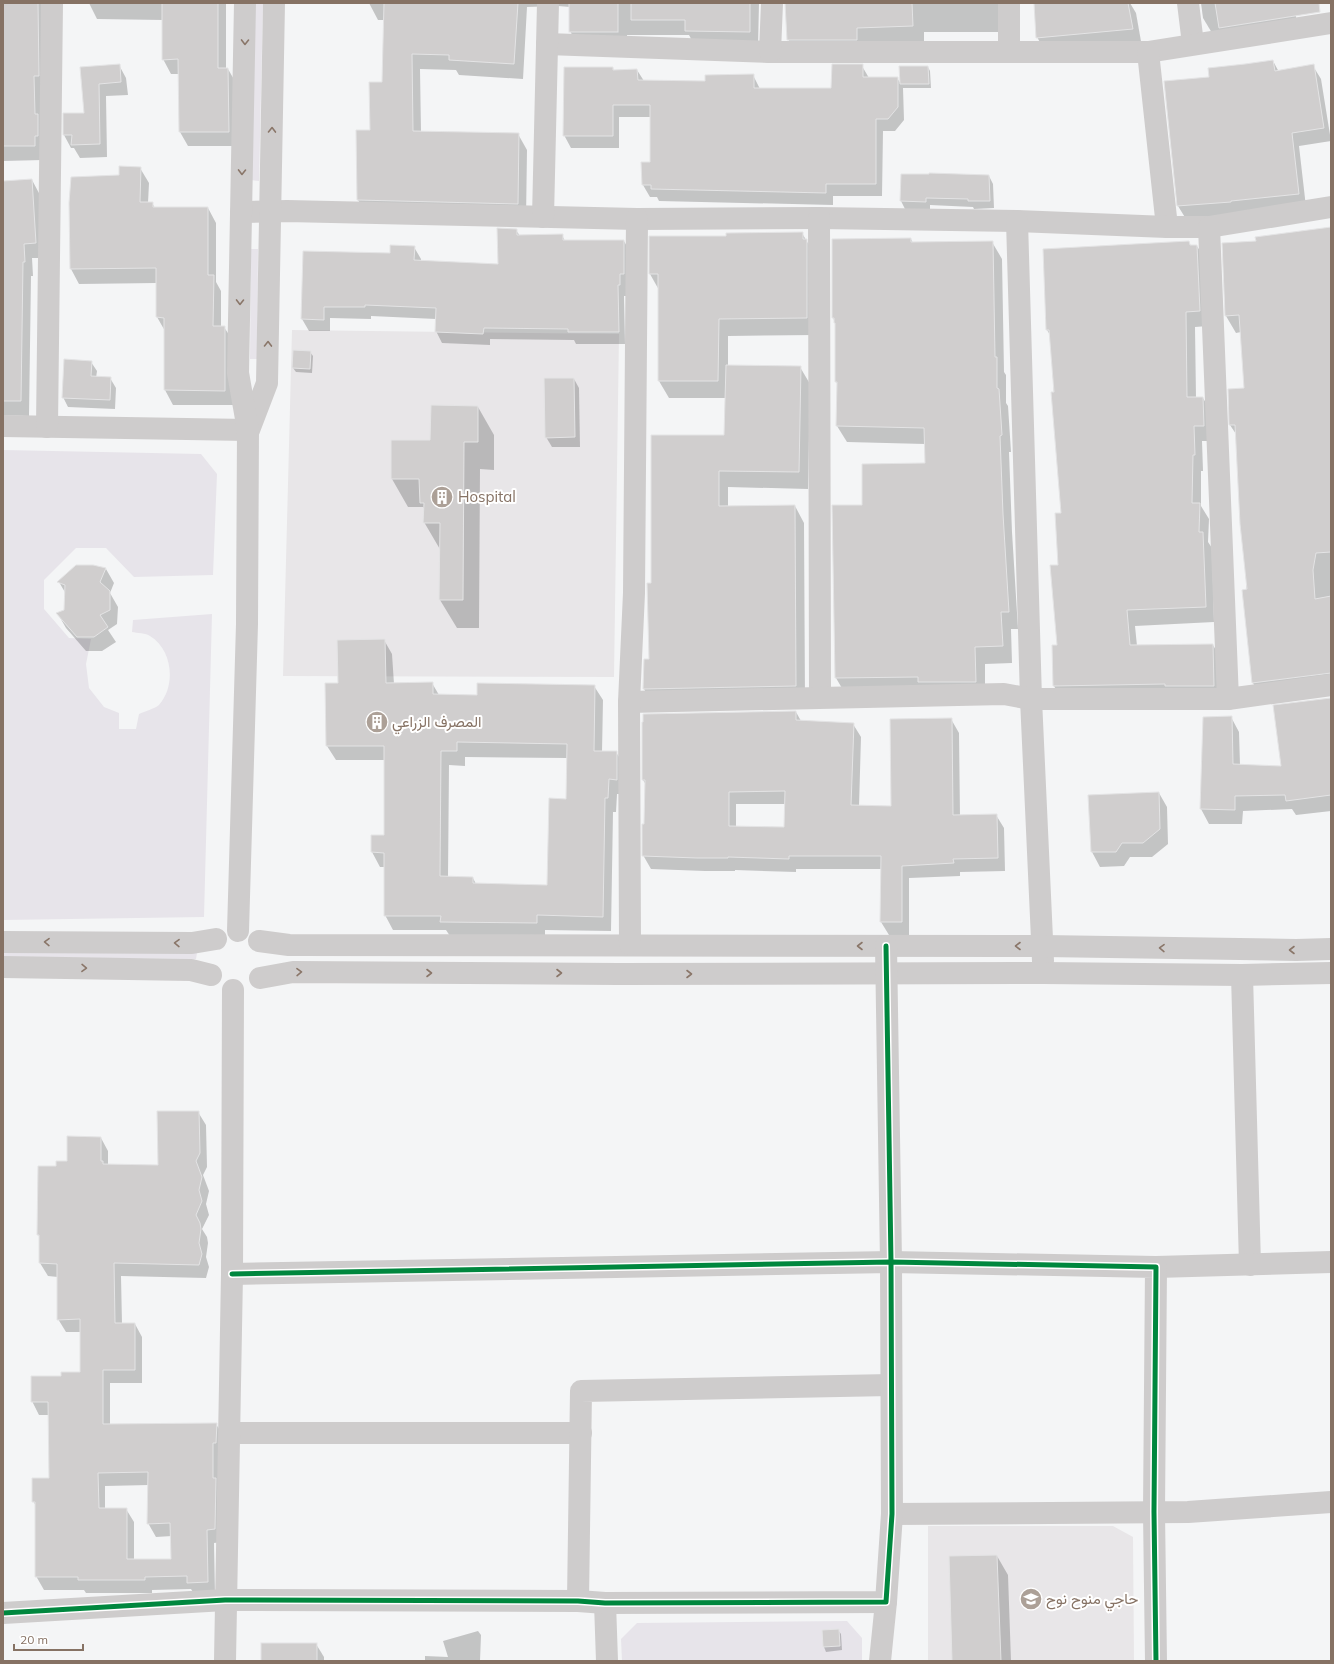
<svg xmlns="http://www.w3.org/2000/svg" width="1334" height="1664" viewBox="0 0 1334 1664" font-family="Mulish,Vazirmatn,sans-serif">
<rect width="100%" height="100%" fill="#f4f5f6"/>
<g fill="#e8e6e8">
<polygon points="292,330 619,334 614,677 283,676"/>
<polygon points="928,1526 1113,1526 1133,1537 1134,1661 928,1661"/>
</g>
<g fill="#e7e4ea">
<polygon points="255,3 263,3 259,181 251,180"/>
<polygon points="251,249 258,249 257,359 250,359"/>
<path d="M 3,450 L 201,454 L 217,474 L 213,575 L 134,577 L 106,548 L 76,548 L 44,580 L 44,609 L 69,638 L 91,639 L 86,664 L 89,688 L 104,707 L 119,713 L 119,729 L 136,729 L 139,714 C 145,711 154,709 159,705 C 176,686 173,650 150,636 C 146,633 137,633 132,632 L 133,620 L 212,614 L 204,917 L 3,920 Z"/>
<polygon points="3,951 197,953 196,959 3,957"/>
<polygon points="847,1621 862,1638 862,1661 622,1661 621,1639 637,1623"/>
</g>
<g fill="#0003" fill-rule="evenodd">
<polygon points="3,3 46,3 43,160 3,161"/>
<polygon points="89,3 226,3 226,69 228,69 236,83 237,146 188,146 180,132 179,74 171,74 163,59 163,20 97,19"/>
<polygon points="369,3 759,3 758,47 695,46 689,35 627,35 627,47 579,47 570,31 570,7 558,6 527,7 523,79 459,75 456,70 420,69 421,132 518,134 527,150 526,219 367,215 358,200 371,131 383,83 385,20 378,20"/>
<polygon points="786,3 999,3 999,32 924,32 924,46 799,59 788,39"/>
<polygon points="1035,3 1130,3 1136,13 1142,47 1047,55 1037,37"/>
<polygon points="1201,3 1294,3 1298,31 1212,33 1203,18"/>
<polygon points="1273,61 1279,72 1313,66 1321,79 1331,141 1299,146 1306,207 1186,219 1178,206 1165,82 1210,78"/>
<polygon points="119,65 126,78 128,95 106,96 107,157 80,158 74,148 71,148 64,135 64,114 85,114 81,68"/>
<polygon points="862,66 869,78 897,78 901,84 928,67 930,71 931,88 903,88 904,120 895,131 883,131 882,196 833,196 833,205 659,201 657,197 650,197 643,185 651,163 651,117 619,117 619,148 571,148 564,135 613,68 614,71 637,70 644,81 706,82 753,75 760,89 832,89"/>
<polygon points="140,168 149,183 148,203 152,203 155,208 208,208 216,223 216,282 221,291 221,327 224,327 233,341 233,405 173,405 165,390 165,331 157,317 157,283 79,284 71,269 70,203 120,176"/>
<polygon points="989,176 993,184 994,208 974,209 973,207 930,205 930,209 905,209 901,201"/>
<polygon points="32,180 40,195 44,258 32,258 33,276 31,276 29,416 3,415 3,182"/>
<polygon points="1331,228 1331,690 1263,700 1253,683 1236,434 1230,425 1245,389 1241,332 1236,333 1226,316 1257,242"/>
<polygon points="516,230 520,236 562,235 565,241 624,241 630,252 626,296 624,296 625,344 576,344 574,340 490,339 490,345 442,343 436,331 436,319 371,316 371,319 330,318 330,331 309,331 302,319 304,252 391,254 414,247 421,259 421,262 499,265"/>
<polygon points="802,233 816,257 816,335 728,336 728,366 800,367 810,384 808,489 728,487 728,507 795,506 804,523 805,703 654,706 644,689 650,660 652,584 725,436 726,398 669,398 659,381 659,290 650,274 727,237"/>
<polygon points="911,239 913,243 992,242 1002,259 1004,372 1006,375 1006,403 1008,406 1011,452 1009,452 1012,532 1018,629 1011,629 1012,663 985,664 985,698 846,695 836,678 863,506 926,464 925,444 847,442 837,426 838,385 836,382 835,322 833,318"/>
<polygon points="1189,242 1191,246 1197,246 1206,261 1208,326 1195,327 1196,398 1203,398 1212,413 1213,441 1202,441 1203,471 1201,471 1201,506 1209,519 1208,542 1212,548 1214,622 1135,626 1137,646 1213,645 1222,661 1223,702 1063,702 1054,686 1053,646 1058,646 1059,566 1062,514 1050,335 1047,330"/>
<polygon points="310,352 313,356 312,373 296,372 293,368"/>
<polygon points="91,362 97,371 96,378 110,378 116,388 115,409 68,407 63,397"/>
<polygon points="574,379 579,388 580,447 552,447 546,437"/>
<polygon points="478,407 494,435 494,470 480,469 479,628 457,628 440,600 441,551 424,522 425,510 423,507 408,507 392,479 431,441"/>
<polygon points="93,566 106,569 114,583 110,593 118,607 117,624 108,630 116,642 102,651 86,651 66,628 58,614 65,611 66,594 59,582"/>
<path d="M 384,640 L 392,654 L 394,684 L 432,683 L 439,695 L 478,696 L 594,686 L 603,700 L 602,752 L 616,752 L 625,767 L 625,794 L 617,794 L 616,812 L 613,812 L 611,931 L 545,930 L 545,938 L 450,936 L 446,930 L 393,930 L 385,915 L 385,867 L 380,867 L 372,852 L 372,836 L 385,836 L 385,760 L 336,760 L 327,746 L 340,684 ZM 465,757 L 567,758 L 567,800 L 548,886 L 476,884 L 473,878 L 448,877 L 449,765 L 465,766 Z"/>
<polygon points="1331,711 1331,811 1296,815 1292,809 1243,811 1242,824 1209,824 1201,809 1231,717 1239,732 1240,765 1283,767"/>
<path d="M 796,712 L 801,721 L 853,724 L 861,737 L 859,807 L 892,807 L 951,719 L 959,733 L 960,816 L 996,815 L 1004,828 L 1005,871 L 960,872 L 960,876 L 909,878 L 909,935 L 889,935 L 881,922 L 882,869 L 796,869 L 796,872 L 735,870 L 735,871 L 705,871 L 651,869 L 643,855 L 646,785 L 643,780 ZM 736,804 L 786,804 L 785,828 L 736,827 Z"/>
<polygon points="1159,793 1167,807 1168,844 1152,857 1130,857 1124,866 1100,867 1092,852 1089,795"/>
<path d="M 198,1112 L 206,1125 L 207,1167 L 203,1175 L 209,1191 L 206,1204 L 209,1215 L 202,1229 L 207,1237 L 208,1243 L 206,1257 L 209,1267 L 206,1278 L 121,1276 L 122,1324 L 135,1324 L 142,1337 L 142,1383 L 110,1383 L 110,1425 L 216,1424 L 224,1437 L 222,1542 L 214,1543 L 215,1595 L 195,1595 L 191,1589 L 152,1590 L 152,1593 L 86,1593 L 84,1590 L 44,1590 L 36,1576 L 36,1506 L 33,1501 L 50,1479 L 49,1415 L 39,1415 L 32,1401 L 62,1377 L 81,1373 L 81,1332 L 66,1332 L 58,1319 L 58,1277 L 48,1276 L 40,1263 L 40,1237 L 38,1235 L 57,1167 L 68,1162 L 101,1138 L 108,1151 L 108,1165 L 159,1166 ZM 149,1485 L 148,1523 L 156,1537 L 172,1536 L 172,1560 L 134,1560 L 134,1522 L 126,1509 L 105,1509 L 105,1486 Z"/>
<polygon points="997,1556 1008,1575 1011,1661 935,1661 953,1661"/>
<polygon points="838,1630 841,1634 842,1650 826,1652 824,1647 823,1631"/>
<polygon points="478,1631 481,1635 480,1661 425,1661 425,1656 448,1657 443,1641"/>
<polygon points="316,1644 324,1657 324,1661 262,1661"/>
</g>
<g fill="#d0cece" stroke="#e4e4e5" fill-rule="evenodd">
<polygon points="3,3 38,3 39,76 34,76 35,114 38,114 38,136 35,136 35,146 3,146"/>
<polygon points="162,3 218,3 218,68 228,68 229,132 179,132 178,59 162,60"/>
<polygon points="384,3 518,3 514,64 449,60 449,55 412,54 413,131 519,133 518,204 357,200 356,130 370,130 369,82 382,82"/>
<rect x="569" y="3" width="49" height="29"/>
<polygon points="631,3 750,3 750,32 685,31 685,20 631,20"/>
<polygon points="785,3 912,3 913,26 857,28 857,40 787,40"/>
<polygon points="1034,3 1128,3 1133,29 1036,38"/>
<polygon points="1215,3 1319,3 1320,12 1219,28"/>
<polygon points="1273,60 1275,71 1314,64 1324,128 1292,133 1299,194 1231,201 1231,202 1177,206 1164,81 1209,77 1208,68 1245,64"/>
<polygon points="120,64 121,82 99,84 100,144 71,145 72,135 63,135 63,113 84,113 80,67"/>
<polygon points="832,64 863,64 863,77 898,77 898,107 888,119 876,119 876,184 826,184 826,193 651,189 651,185 642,185 641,162 650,162 650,105 613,105 613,136 563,136 564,67 613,67 613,70 637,69 638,80 705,81 705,75 754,74 754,88 831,88"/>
<polygon points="899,66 928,66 929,84 900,84"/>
<polygon points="119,166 141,167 140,202 153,202 153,207 208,207 208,275 214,275 213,326 225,326 225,391 164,390 164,318 156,317 156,268 70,269 69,203 71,177 119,175"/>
<polygon points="929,173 989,175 990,201 968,201 968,199 926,198 926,202 900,201 901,174 929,174"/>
<polygon points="32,179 36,243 24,244 25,262 23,262 21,401 3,401 3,181"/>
<polygon points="1331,227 1331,552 1316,553 1313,570 1315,599 1331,596 1331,673 1252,683 1242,590 1247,589 1240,524 1235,425 1229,425 1228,389 1244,388 1239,315 1225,316 1222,243 1256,241 1255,237"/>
<polygon points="497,228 517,229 517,235 563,234 563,240 624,240 624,274 620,274 620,285 618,285 619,332 568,332 568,329 484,328 483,334 435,332 436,308 365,305 365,307 324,307 324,320 301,319 303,251 390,253 390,245 415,246 414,260 498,264"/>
<polygon points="803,232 803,239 807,239 807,318 719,319 718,381 658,381 658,274 649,274 649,236 726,236 726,233"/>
<polygon points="911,238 911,242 993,241 995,357 997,357 997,388 999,389 1002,435 1000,436 1003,514 1009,612 1001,612 1003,646 975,647 976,682 918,682 918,677 835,678 832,505 862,505 862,464 925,463 924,428 836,426 837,382 835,382 835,323 834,323 834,318 832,318 832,239"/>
<polygon points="1189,241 1190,245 1197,245 1200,311 1186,312 1187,397 1203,397 1204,426 1194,426 1195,455 1193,455 1192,503 1200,503 1199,532 1203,532 1206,607 1127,610 1130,645 1213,644 1214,686 1165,686 1165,684 1053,686 1052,645 1057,645 1050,565 1058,565 1055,513 1061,513 1051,392 1054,392 1049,330 1046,330 1043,249"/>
<polygon points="293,350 311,351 310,369 292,368"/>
<polygon points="64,359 92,361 91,376 111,377 110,400 62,398"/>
<polygon points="726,365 801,366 799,472 719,471 719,506 795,505 796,686 643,689 644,659 649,659 647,583 651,583 651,435 724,435"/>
<polygon points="544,378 574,378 575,437 545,438"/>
<polygon points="431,405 478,406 478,442 464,442 463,600 439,600 440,523 423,523 424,503 420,503 419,479 391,479 391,440 430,440"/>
<polygon points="76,565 93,565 106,568 100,582 110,591 110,610 100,615 108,627 94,637 77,637 56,613 64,610 65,585 57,582"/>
<path d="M 385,639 L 386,683 L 433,682 L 433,694 L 477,695 L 477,683 L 595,685 L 594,751 L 617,751 L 617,780 L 609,779 L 608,798 L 605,798 L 603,917 L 537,915 L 537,923 L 440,922 L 441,916 L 384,916 L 384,853 L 371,852 L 371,835 L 384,835 L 384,746 L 326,746 L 325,683 L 338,683 L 337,640 ZM 457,742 L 567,744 L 566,799 L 549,798 L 547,885 L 473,883 L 473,877 L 440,876 L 441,751 L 457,751 Z"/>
<polygon points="1331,698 1331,795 1286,801 1285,795 1235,796 1235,810 1200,809 1203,717 1232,716 1233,764 1281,766 1273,705"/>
<path d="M 796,711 L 796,720 L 854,723 L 851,805 L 891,806 L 890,719 L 952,718 L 953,815 L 997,814 L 998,858 L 953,859 L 954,863 L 902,866 L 902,922 L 880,922 L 881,856 L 789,856 L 789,859 L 728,857 L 728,858 L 697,858 L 642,856 L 642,824 L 644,824 L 645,780 L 642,780 L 642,722 L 643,722 L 643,714 ZM 785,791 L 784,827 L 729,826 L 729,792 Z"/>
<polygon points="1159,792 1160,829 1143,843 1122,843 1116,852 1091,852 1088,795"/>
<path d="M 157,1111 L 199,1111 L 200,1153 L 196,1161 L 202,1177 L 199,1190 L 202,1201 L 196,1215 L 200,1223 L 201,1229 L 199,1243 L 202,1254 L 199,1265 L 114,1263 L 115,1323 L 135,1323 L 135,1370 L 103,1370 L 103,1424 L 217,1423 L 216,1443 L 213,1443 L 213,1478 L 216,1478 L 215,1529 L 207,1530 L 208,1582 L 187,1583 L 187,1576 L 145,1577 L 145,1580 L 78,1580 L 78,1577 L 35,1577 L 35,1502 L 32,1502 L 32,1478 L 49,1478 L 48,1402 L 31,1402 L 31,1376 L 61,1376 L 61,1372 L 80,1372 L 80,1319 L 57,1320 L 57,1264 L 39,1263 L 39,1235 L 37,1235 L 38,1166 L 56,1166 L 56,1161 L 67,1161 L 67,1136 L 101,1137 L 101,1161 L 103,1161 L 103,1164 L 158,1165 ZM 148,1472 L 147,1524 L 170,1523 L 171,1559 L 127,1559 L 127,1508 L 99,1508 L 98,1473 Z"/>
<polygon points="997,1555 1001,1661 952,1661 949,1556"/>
<polygon points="839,1629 840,1646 823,1647 822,1630"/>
<rect x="261" y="1643" width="56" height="18"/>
</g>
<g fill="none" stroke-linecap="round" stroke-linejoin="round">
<g stroke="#cecccc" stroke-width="22">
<polyline points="1009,3 1009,51"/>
<polyline points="1188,3 1193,44"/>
<polyline points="547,44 770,52 1148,52 1331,23"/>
<polyline points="770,52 772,3"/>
<polyline points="1148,52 1167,227"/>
<polyline points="241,212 287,211 637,219 819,218 1017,221 1167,227 1209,227 1331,207"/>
<polyline points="543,217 548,3"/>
<polyline points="819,218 820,697"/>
<polyline points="1017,221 1031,699 1043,961"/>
<polyline points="1209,227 1228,699"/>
<polyline points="3,426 248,430"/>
<polyline points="47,427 52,3"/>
<polyline points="249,430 267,383 274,3"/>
<polyline points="629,702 1004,694 1031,699 1228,699 1331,685"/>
<polyline points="238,931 247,624 248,430 238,373 245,3"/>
<polyline points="259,941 289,945 1044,946 1296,950 1331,949"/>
<polyline points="3,942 192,943 216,939"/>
<polyline points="630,944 629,702 634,593 637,219"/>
<polyline points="3,967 191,970 211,975"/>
<polyline points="1242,975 1250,1265"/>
<polyline points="260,978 293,972 618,974 1043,973 1242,975 1331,973"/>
<polyline points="1156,1267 1331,1262"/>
<polyline points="232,1274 891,1262 1156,1267 1154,1512 1156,1661"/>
<polyline points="230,1433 581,1433"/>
<polyline points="892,1514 1188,1512 1331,1502"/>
<polyline points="578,1601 581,1391 891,1385"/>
<polyline points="605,1603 607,1661"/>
<polyline points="3,1613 225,1600 578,1601 605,1603 886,1602 892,1514 891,1262 886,946"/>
<polyline points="225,1661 232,1274 233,990"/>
<polyline points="880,1661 886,1602"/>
</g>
<g stroke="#fff" stroke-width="8">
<g id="cycleway">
<polyline points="232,1274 891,1262 1156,1267 1154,1512 1156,1661"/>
<polyline points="3,1613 225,1600 578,1601 605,1603 886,1602 892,1514 891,1262 886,946"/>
</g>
</g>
<use href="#cycleway" stroke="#00873e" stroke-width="5"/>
</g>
<defs><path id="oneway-chevron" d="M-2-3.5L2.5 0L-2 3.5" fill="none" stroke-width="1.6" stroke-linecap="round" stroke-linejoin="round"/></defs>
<g stroke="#8a7669">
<use href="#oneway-chevron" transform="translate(245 42) rotate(91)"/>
<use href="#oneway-chevron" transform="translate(272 130) rotate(-89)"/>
<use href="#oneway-chevron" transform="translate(242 172) rotate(91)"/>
<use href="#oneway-chevron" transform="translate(240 302) rotate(91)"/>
<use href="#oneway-chevron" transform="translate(268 344) rotate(-89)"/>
<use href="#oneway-chevron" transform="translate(47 942) rotate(-179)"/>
<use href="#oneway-chevron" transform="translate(177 943) rotate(-179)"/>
<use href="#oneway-chevron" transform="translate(860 946) rotate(-180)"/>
<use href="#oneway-chevron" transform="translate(1018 946) rotate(180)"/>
<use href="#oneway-chevron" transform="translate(1162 948) rotate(-179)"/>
<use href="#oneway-chevron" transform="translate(1292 950) rotate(-180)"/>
<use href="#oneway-chevron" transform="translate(84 968) rotate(1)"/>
<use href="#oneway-chevron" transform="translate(299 972) rotate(-1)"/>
<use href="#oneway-chevron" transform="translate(429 973)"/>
<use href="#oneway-chevron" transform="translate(559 973)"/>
<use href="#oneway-chevron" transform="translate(689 974)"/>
</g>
<defs>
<g id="building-disc" transform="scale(1.15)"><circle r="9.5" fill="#aca097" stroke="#fff"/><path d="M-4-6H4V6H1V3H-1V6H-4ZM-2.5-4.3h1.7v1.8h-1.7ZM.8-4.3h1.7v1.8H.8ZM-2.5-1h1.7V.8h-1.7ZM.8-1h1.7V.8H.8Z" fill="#fff"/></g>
<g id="school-disc" transform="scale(1.15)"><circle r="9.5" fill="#aca097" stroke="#fff"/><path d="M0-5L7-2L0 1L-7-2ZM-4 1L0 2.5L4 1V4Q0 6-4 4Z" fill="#fff"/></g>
</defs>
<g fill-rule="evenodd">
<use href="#building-disc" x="442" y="497"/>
<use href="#building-disc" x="377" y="722"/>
<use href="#school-disc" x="1031" y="1599"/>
</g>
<g text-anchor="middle" stroke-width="4" stroke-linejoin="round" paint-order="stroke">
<g font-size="15" fill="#867264" stroke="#fff" text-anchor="start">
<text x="458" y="502">Hospital</text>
<text x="392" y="727">المصرف الزراعي</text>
<text x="1046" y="1604">حاجي منوح نوح</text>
</g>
</g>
<rect width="1334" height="1664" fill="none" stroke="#867264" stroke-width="8"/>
<path d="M14 1644v6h69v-6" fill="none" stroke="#867264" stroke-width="2"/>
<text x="20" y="1644" font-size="12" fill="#867264" stroke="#ffffff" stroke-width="3" paint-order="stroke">20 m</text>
</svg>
